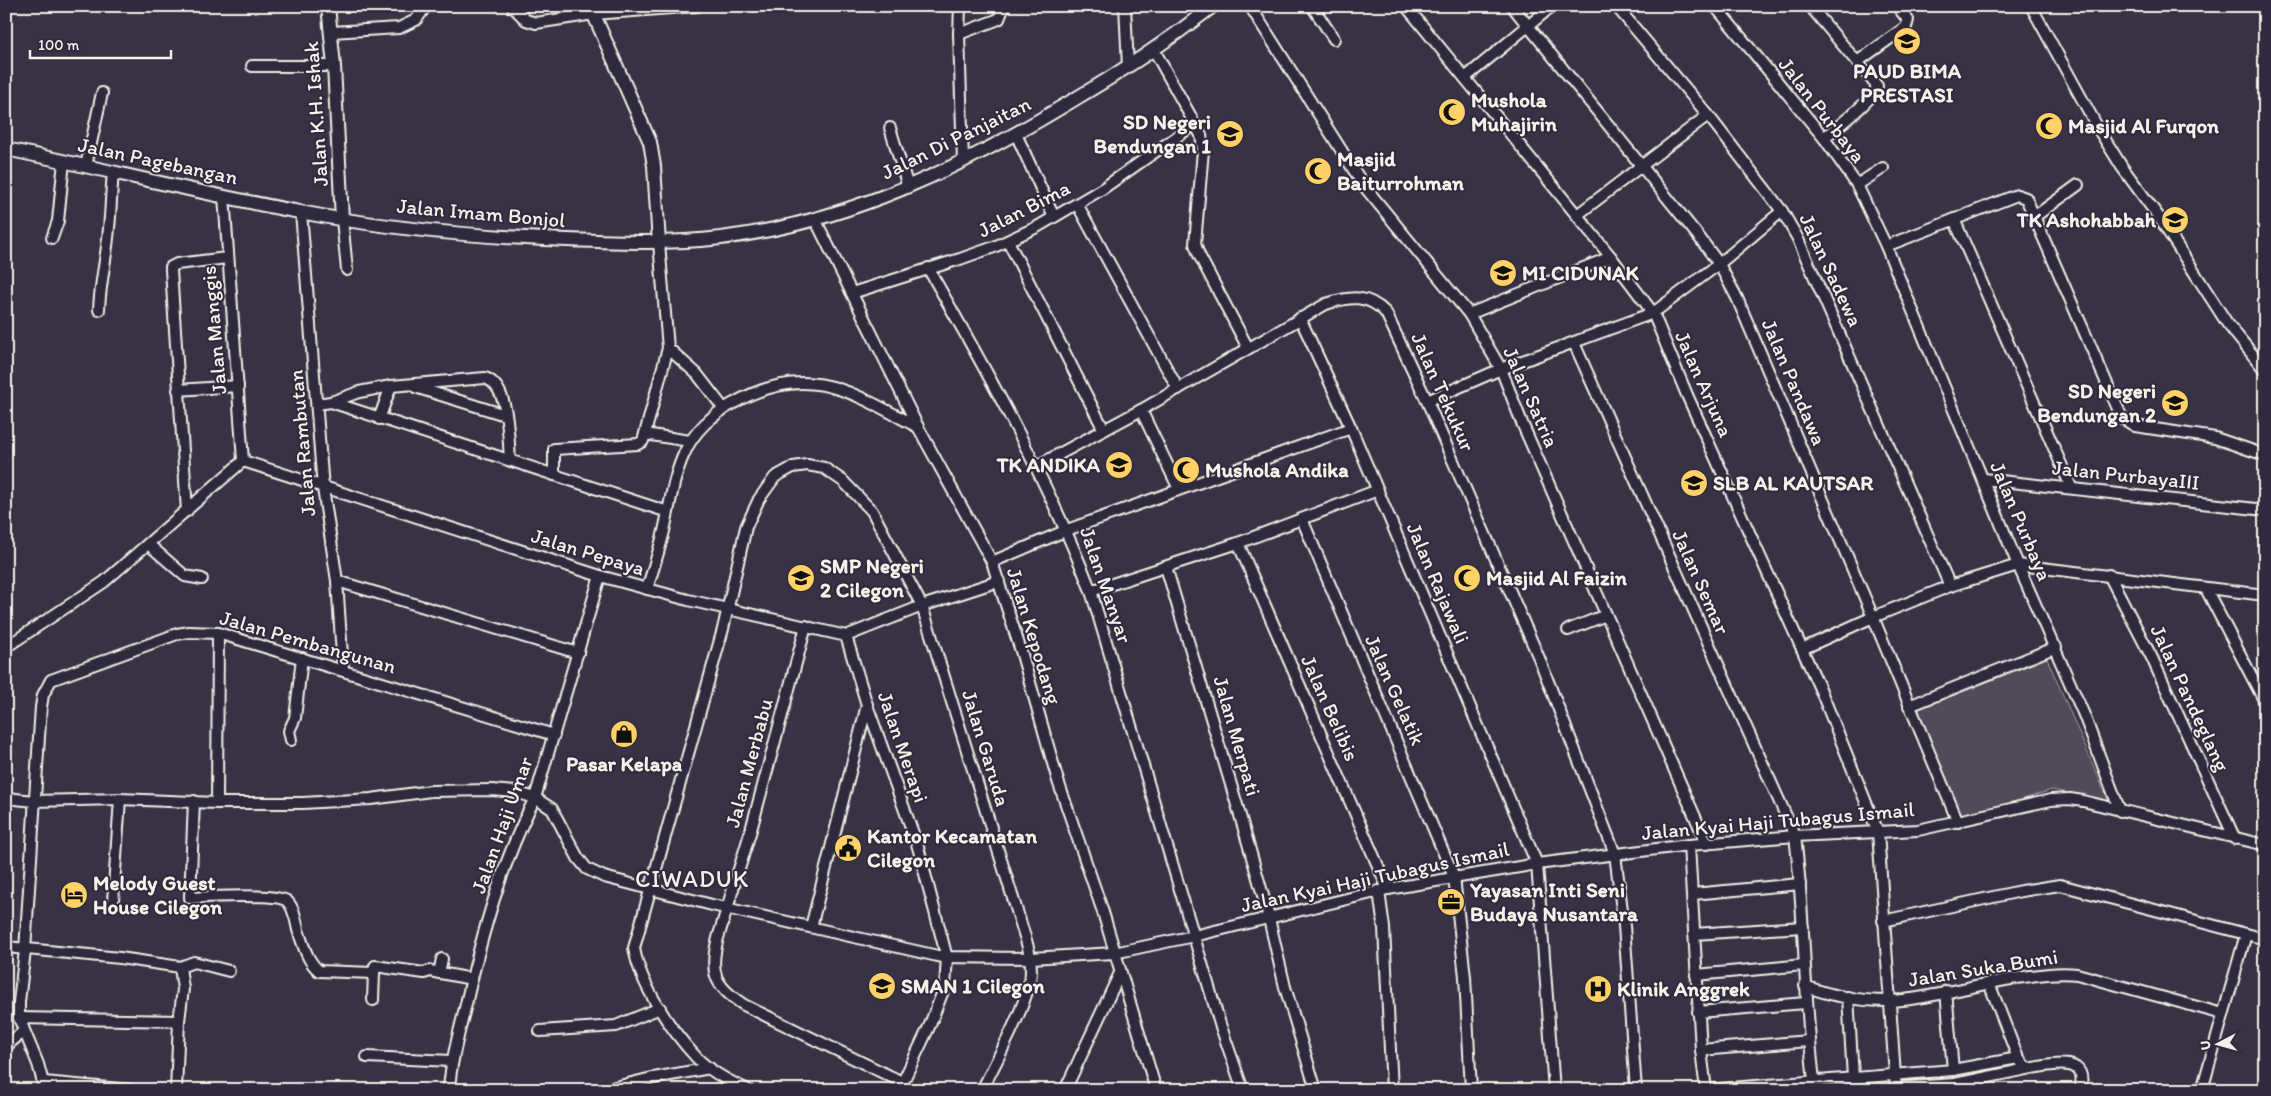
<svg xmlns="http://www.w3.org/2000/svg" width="2271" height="1096" viewBox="0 0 2271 1096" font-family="Itim,sans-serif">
<rect width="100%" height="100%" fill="#373244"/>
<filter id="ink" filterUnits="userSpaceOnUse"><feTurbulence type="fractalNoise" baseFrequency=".02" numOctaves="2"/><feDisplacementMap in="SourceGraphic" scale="10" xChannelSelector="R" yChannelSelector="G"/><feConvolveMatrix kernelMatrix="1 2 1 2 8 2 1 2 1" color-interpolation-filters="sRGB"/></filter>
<g filter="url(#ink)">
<polygon fill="#504b59" stroke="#a29ea0" points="2047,658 2108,800 2052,790 1963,818 1917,710"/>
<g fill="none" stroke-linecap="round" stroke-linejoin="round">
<g stroke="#f4f1e8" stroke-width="14">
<g id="minor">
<polyline points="960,6 959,34 963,162"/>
<polyline points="1125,6 1128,67"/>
<polyline points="1250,6 1364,186 1469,314 1501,369 1522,423 1707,844"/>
<polyline points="1312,6 1334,39"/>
<polyline points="1406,6 1611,257 1653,313 1687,395 1821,691 1878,832 1896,1090"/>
<polyline points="1512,6 1699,237 1719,264 1737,298 1873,617 1958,822"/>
<polyline points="1616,6 1708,115 1782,211 1797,237 1950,586"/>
<polyline points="1715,6 1824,138 1857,185 1886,246 2018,565 2084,715 2120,811"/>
<path d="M 1810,6 L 1877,86 C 1876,98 1834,129 1824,138"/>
<polyline points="2031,6 2099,130 2122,167 2158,216 2227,323 2265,370"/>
<polyline points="513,7 526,20 536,23 594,14 697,6"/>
<polyline points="331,32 399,28 416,20 426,6"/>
<polyline points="959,34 999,19 1004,6"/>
<polyline points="1154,50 1201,135 1203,150 1195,244 1199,255 1248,348"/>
<polyline points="1857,62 1906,27 1908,20 1897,6"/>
<polyline points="252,66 334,66"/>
<polyline points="1465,78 1552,6"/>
<polyline points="890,128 908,187"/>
<polyline points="1016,134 1054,217"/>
<polyline points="86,166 102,93"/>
<polyline points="1857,185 1883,168"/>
<polyline points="224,196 243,461"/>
<polyline points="1077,204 1178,389"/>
<polyline points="301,212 323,488 337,581 343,670"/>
<polyline points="1577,215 1708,115"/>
<polyline points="2034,217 2078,185"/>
<polyline points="342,219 347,270"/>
<polyline points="815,219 918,427 992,562 1021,651 1058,781 1102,909 1156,1090"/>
<polyline points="1954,219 2071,487"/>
<polyline points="52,238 58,221 64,161"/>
<polyline points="1008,241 1104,430"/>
<polyline points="1886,246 2017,195 2026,198 2122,418 2135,426 2215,438 2265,455"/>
<path d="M 928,268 C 988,373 1047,479 1091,591 L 1220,1024 L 1243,1090"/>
<polyline points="852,293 960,259 994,247 1037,227 1102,189 1195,124"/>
<path d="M 99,310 C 100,282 107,256 109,228 C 111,210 111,192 113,173"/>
<polyline points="1469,314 1611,257"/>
<polyline points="1300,318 1351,428 1537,864 1554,1090"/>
<path d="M 1574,343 L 1795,836 C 1805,917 1804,999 1814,1080"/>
<polyline points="668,348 697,374 724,409"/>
<polyline points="415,387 505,415"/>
<polyline points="178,390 238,386"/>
<polyline points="1427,401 1501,369 1653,313 1719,264 1782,211"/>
<path d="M 331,402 L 359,392 L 391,386 L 485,378 C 510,386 508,438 510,461"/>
<polyline points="317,404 331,402 668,512"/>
<polyline points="1141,410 1179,489"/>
<polyline points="379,419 391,386"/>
<polyline points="645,434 690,441"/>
<polyline points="243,461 600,576 688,600 846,636"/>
<path d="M 1037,466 L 1141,410 L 1326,304 C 1350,296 1368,294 1386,313 L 1427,401 L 1539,658 L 1615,854 L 1624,926 L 1636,1090"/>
<polyline points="554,475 554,449 638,444 643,441 668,348 659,243"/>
<polyline points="1983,479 2265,510"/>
<polyline points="187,511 171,270 171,267 177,264 227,258"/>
<polyline points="1302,519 1454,877 1465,977 1471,1090"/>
<polyline points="1238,543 1388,889"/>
<polyline points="148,544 185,576 202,579"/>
<polyline points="992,562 1067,530 1351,428"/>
<polyline points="1166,567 1237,805 1266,906 1285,987 1316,1090"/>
<polyline points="2109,575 2152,658 2235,839"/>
<polyline points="337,581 578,653"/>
<path d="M 647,589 C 653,570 659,551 664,531 C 670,505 673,478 684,454 C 693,432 713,414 734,403 C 808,361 851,392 918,427"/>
<polyline points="2206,589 2265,702"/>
<polyline points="1091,591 1238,543 1378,490"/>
<path d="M 806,626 L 751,830 L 718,938 C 709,972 714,986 744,1005 L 902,1082"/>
<polyline points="1568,630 1606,615"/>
<polyline points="846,636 867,705 918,847 947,958 945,986 929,1027 899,1090"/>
<polyline points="846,636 922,606 999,581"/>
<polyline points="6,647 104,582 243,461"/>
<polyline points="1802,649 1873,617 1950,586 2018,565 2265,595"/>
<polyline points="1909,706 2056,647"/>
<polyline points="291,740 289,731 295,718 302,658"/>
<polyline points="6,798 34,801 120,799 217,803 303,803 371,799 431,791 492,790 515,792 535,798 552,809 578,858 587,869 604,877 712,905 942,957 1031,958 1114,953 1194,936 1388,889 1537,864 1689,845 1795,836 1918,830 2051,800 2070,799 2083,801 2265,845"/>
<path d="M 194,801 L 190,898 C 207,897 277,893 287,901 C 294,907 296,921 298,930 C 303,944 307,961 319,971 L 374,973 L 375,966 L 424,973 L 430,971 L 472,979"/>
<polyline points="217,803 218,633"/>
<polyline points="1689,845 1701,1050 1706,1090"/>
<polyline points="1379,891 1384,928 1392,1090"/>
<polyline points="1693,894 1800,884"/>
<polyline points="113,901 120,799"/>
<polyline points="1883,921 2021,891 2060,885 2265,939"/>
<polyline points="811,927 867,705"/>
<polyline points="1694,934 1803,927"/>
<polyline points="6,947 120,958 180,967 194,962 229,971"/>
<polyline points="439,973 442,959"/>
<polyline points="1696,975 1804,965"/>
<path d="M 1989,983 L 2018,1058 L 2027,1069 C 2048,1066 2090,1053 2080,1090"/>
<path d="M 1805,986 C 1831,996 1861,1001 1888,1001 C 1927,1000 1976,984 2017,978 C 2037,975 2057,972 2077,974 L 2223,1014"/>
<polyline points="1946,991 1953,1070 2018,1058"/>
<polyline points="1848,997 1853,1077"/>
<polyline points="373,1000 374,973"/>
<polyline points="1698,1012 1806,1003"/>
<polyline points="19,1018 179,1021"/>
<polyline points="540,1031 616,1026 660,1008"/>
<polyline points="6,1046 24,1031"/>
<polyline points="1701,1050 1809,1041"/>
<polyline points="367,1057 451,1061"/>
<polyline points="44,1082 131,1090"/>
<polyline points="1896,1088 1955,1084 2027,1069"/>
<polyline points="45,1090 38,1064 19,1018 19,1002 25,950 41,707 43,695 51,680 177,634 189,632 218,633 554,735"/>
<polyline points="176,1090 179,1021 183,989 180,967"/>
<path d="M 449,1090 C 451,1060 459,1033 466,1004 C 482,934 502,862 535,798 L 600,576"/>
<polyline points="603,1090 648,1079 710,1068"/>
<path d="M 748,1090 C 730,1082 710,1072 696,1057 C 671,1030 640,985 634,948 L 723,629 L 746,527 L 759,499 L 775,477 L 793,467 L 807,465 L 824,468 L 843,481 L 872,511 L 922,606 L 1026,940 C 1029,950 1031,960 1031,971 C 1030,1001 996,1061 982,1090"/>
<polyline points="1065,1090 1120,973"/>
<polyline points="1706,1090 1953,1070"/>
<polyline points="2202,1090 2246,934"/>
</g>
</g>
<g stroke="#f4f1e8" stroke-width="16">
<g id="tertiary">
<polyline points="328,6 334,66 342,219"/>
<polyline points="590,6 650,142 654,166 659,243"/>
<path d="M 6,149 C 104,169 202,194 300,212 C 389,229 478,237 567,240 C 619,242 670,244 721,238 C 846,223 963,167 1070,102 C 1120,73 1168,41 1213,6"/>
</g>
</g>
<use href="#minor" stroke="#2f2a3d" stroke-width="10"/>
<use href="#tertiary" stroke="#2f2a3d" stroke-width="12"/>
</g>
</g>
<defs>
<g id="school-disc" transform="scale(1.4375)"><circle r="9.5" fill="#ffd166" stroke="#2f2a3d"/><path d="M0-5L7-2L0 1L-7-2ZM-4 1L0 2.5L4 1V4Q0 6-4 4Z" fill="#111"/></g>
<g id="mosque-disc" transform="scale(1.4375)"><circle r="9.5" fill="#ffd166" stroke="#2f2a3d"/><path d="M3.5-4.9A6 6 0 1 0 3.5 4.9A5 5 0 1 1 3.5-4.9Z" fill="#111"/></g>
<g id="shop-disc" transform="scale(1.4375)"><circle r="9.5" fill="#ffd166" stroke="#2f2a3d"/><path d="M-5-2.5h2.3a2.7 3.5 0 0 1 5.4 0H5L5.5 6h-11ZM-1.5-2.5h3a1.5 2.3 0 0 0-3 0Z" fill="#111"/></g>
<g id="civic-disc" transform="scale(1.4375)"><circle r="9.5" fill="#ffd166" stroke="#2f2a3d"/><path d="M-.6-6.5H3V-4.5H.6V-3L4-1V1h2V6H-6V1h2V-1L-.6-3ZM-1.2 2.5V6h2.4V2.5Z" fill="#111"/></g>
<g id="hotel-disc" transform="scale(1.4375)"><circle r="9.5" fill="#ffd166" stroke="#2f2a3d"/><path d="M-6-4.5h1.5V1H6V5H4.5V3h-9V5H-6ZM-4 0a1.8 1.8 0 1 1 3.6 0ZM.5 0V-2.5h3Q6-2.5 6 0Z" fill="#111"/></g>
<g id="office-disc" transform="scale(1.4375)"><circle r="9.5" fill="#ffd166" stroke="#2f2a3d"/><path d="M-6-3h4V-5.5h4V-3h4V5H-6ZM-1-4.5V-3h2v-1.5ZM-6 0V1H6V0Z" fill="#111"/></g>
<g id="hospital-disc" transform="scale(1.4375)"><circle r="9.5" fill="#ffd166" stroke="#2f2a3d"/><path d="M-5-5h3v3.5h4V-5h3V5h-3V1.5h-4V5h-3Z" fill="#111"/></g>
</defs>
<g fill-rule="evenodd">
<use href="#school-disc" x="1907" y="41"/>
<use href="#mosque-disc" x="1452" y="112"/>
<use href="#mosque-disc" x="2049" y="126"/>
<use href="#school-disc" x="1230" y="134"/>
<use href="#mosque-disc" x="1318" y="171"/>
<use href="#school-disc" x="2175" y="220"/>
<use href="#school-disc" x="1503" y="273"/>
<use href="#school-disc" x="2175" y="403"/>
<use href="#school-disc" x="1119" y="465"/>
<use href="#mosque-disc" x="1186" y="470"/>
<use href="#school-disc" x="1694" y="483"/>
<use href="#school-disc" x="801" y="578"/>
<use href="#mosque-disc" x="1467" y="578"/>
<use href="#shop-disc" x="624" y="734"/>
<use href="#civic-disc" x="848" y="848"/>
<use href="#hotel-disc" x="74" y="895"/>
<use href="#office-disc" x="1451" y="902"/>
<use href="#school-disc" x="882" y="986"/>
<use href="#hospital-disc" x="1598" y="989"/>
</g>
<g text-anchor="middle" stroke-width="4" stroke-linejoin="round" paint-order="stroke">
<g font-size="21" font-weight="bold" fill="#f4f1e8" stroke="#2f2a3d" text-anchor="start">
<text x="1907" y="78" text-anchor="middle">PAUD BIMA<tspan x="1907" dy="24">PRESTASI</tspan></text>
<text x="1471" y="107">Mushola<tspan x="1471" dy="24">Muhajirin</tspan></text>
<text x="1211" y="129" text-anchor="end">SD Negeri<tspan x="1211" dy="24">Bendungan 1</tspan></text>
<text x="2068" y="133">Masjid Al Furqon</text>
<text x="1337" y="166">Masjid<tspan x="1337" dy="24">Baiturrohman</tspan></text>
<text x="2156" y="227" text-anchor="end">TK Ashohabbah</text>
<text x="1522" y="280">MI CIDUNAK</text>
<text x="2156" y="398" text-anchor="end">SD Negeri<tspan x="2156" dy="24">Bendungan 2</tspan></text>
<text x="1100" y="472" text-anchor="end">TK ANDIKA</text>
<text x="1205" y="477">Mushola Andika</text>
<text x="1713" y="490">SLB AL KAUTSAR</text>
<text x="820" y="573">SMP Negeri<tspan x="820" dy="24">2 Cilegon</tspan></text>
<text x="1486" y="585">Masjid Al Faizin</text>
<text x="624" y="771" text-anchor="middle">Pasar Kelapa</text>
<text x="867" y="843">Kantor Kecamatan<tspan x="867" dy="24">Cilegon</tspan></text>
<text x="93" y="890">Melody Guest<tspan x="93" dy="24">House Cilegon</tspan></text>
<text x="1470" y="897">Yayasan Inti Seni<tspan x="1470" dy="24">Budaya Nusantara</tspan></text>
<text x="901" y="993">SMAN 1 Cilegon</text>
<text x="1617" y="996">Klinik Anggrek</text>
</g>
<g font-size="21" fill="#f4f1e8" stroke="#2f2a3d">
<text transform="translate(1822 110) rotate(52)" y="7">Jalan Purbaya</text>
<text transform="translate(316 114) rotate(-94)" y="7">Jalan K.H. Ishak</text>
<text transform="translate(956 138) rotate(-26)" y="7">Jalan Di Panjaitan</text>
<text transform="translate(158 161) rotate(12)" y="7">Jalan Pagebangan</text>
<text transform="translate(1024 209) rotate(-27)" y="7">Jalan Bima</text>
<text transform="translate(481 213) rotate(5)" y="7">Jalan Imam Bonjol</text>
<text transform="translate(1831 270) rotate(65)" y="7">Jalan Sadewa</text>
<text transform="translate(214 330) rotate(-95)" y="7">Jalan Manggis</text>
<text transform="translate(1794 382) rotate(67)" y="7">Jalan Pandawa</text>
<text transform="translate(1704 384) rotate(66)" y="7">Jalan Arjuna</text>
<text transform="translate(1443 392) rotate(66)" y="7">Jalan Tekukur</text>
<text transform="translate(1531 397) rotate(66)" y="7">Jalan Satria</text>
<text transform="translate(302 443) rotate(-95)" y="7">Jalan Rambutan</text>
<text transform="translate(2126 475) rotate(6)" y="7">Jalan PurbayaIII</text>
<text transform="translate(2021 521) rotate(67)" y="7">Jalan Purbaya</text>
<text transform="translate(588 552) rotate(17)" y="7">Jalan Pepaya</text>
<text transform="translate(1701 582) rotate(66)" y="7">Jalan Semar</text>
<text transform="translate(1438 583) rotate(67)" y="7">Jalan Rajawali</text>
<text transform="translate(1106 585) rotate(71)" y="7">Jalan Manyar</text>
<text transform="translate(1034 636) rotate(73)" y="7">Jalan Kepodang</text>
<text transform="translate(308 642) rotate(16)" y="7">Jalan Pembangunan</text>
<text transform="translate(1395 690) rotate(66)" y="7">Jalan Gelatik</text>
<text transform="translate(2190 698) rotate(65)" y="7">Jalan Pandeglang</text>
<text transform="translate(1330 708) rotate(66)" y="7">Jalan Belibis</text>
<text transform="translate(1237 736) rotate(74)" y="7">Jalan Merpati</text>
<text transform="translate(903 747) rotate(71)" y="7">Jalan Merapi</text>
<text transform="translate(986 748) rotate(73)" y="7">Jalan Garuda</text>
<text transform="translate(749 763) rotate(-75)" y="7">Jalan Merbabu</text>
<text transform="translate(1778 821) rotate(-5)" y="7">Jalan Kyai Haji Tubagus Ismail</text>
<text transform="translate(502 825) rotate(-70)" y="7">Jalan Haji Umar</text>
<text transform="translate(1375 877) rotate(-12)" y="7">Jalan Kyai Haji Tubagus Ismail</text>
<text transform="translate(1983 968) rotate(-9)" y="7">Jalan Suka Bumi</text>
</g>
<g font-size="24" letter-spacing="1" fill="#f4f1e8" stroke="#2f2a3d">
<text x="692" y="887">CIWADUK</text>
</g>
</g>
<rect width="2271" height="1096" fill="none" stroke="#2f2a3d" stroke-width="25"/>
<rect x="12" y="12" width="2246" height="1071" fill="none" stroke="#f4f1e8" stroke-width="2" filter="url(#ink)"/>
<g transform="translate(2218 1044) rotate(264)" stroke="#2f2a3d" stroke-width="4" paint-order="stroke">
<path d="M0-4L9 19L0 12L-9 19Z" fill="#f4f1e8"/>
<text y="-8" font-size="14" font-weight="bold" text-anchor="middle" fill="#f4f1e8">U</text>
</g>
<path d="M30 50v8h141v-8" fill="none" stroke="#f4f1e8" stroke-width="2.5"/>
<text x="38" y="50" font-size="15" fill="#f4f1e8" stroke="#2f2a3d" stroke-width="4" paint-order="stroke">100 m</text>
</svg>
